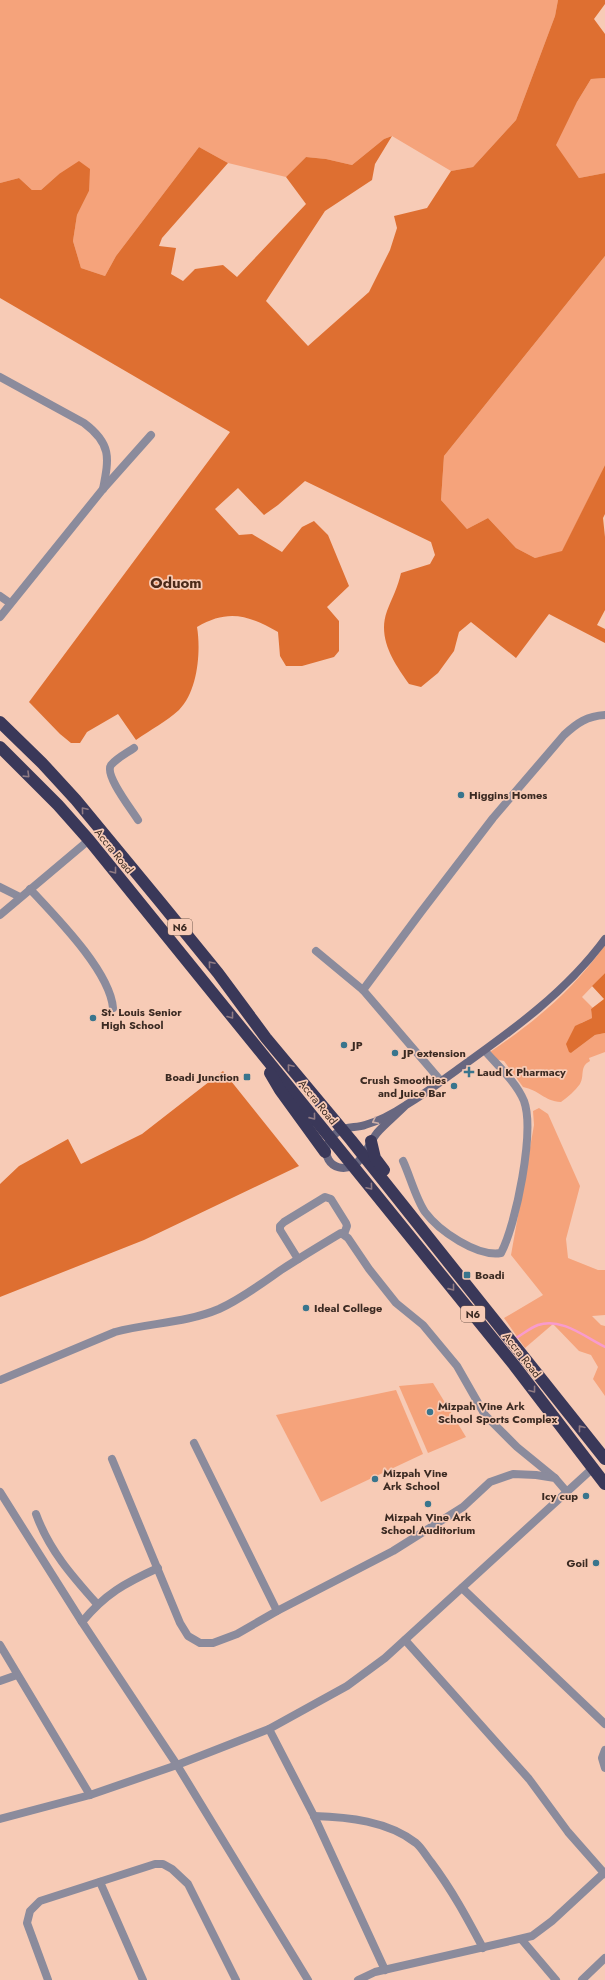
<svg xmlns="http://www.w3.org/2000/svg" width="605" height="1980" viewBox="0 0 605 1980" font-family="Jost,sans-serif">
<rect width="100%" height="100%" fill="#f7cbb6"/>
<g fill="#f5a37b">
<polygon points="0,0 558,0 555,16 516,120 473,167 451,171 392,136 384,139 352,165 326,159 306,157 286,177 228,163 199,147 116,256 105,276 81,268 73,241 77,215 89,191 59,174 41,190 32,190 19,178 0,183"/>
<polygon points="605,78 605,173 579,178 555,145 577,102 591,79"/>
<polygon points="605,256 605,465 562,552 535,558 516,548 488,518 467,529 441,500 444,456"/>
<path d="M 605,945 L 605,973 L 582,997 L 593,1008 L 591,1009 L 592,1018 L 581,1023 L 571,1053 L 595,1035 L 605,1033 L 605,1052 L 589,1058 L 590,1061 C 579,1067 585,1075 580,1084 C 575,1091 568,1097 561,1102 C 544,1101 539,1090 523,1087 L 504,1061 L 494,1059 L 490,1052 C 537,1020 572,991 605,945 Z"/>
<polygon points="539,1108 548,1114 580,1186 566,1239 568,1258 598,1270 605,1270 605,1315 592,1316 601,1325 605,1326 605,1396 593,1379 598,1367 591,1355 579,1351 553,1324 525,1348 504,1318 543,1295 511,1255 534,1125 533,1111"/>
<polygon points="433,1383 466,1437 428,1453 399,1386"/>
<polygon points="396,1390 423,1454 321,1502 276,1415"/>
</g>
<g fill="#de6f31">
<path d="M 558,0 L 605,0 L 605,4 L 594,19 L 605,34 L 605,78 L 591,79 L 577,102 L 556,145 L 579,178 L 605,173 L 605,256 L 444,456 L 441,500 L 467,529 L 488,518 L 516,548 L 535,558 L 562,551 L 605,465 L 605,514 L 603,518 L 605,537 L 605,610 L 597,625 L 605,629 L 605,643 L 549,614 L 516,658 L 471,622 L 459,632 L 454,651 L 438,673 L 421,687 L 409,684 C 394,663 377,638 387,611 C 392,598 398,587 401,573 L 430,564 L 435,555 L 431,542 L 305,481 L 278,505 L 264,515 L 238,488 L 215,509 L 239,535 L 252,534 L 282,552 L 302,527 L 314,521 L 328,535 L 349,586 L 327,607 L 339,621 L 339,651 L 334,657 L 302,666 L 286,666 L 280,656 L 278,632 C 248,615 228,609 197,627 C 201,651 198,691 179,710 C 167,721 150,730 136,740 L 118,714 L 87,732 L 80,743 L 71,743 L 60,734 L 29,702 L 230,432 L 0,298 L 0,183 L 19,178 L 32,190 L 41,190 L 59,174 L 79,161 L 90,169 L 89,191 L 77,215 L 73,241 L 81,268 L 105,276 L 116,256 L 199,147 L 228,163 L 162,238 L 159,246 L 176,248 L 171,274 L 183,281 L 195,269 L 223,265 L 237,277 L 306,204 L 286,177 L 306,157 L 326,159 L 352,165 L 384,139 L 392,136 L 375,164 L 372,180 L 325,211 L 266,301 L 308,346 L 369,292 L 390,250 L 397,228 L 394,216 L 427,208 L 451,171 L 473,167 L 516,120 L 555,16 Z"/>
<polygon points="605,973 605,1033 595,1035 571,1053 569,1052 566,1044 575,1026 592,1018 591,1009 604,999 592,986"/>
<polygon points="223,1071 299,1166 144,1240 0,1297 0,1184 19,1166 68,1139 81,1164 142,1134"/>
</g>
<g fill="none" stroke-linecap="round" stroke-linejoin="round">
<path stroke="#f89bcd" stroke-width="2.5" d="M 516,1338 C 523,1334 530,1328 538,1325 C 561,1317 585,1337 605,1347"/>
<g stroke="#8b8b9c" stroke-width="8">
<path d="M 0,377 L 84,423 C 112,444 109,458 103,489"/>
<polyline points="0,596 10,603"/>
<polyline points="0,617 103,489 151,435"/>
<path d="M 134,748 C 127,753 117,758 111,765 C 104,775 132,810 138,820"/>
<polyline points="0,887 20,897"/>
<path d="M 30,889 C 55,916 110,971 113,1008"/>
<polyline points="0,915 89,840"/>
<polyline points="316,951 363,990 441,1081"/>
<path d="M 363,990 L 421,912 L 493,818 L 564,735 C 577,723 587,716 605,715"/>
<path d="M 403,1161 C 410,1176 416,1199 425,1212 C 439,1231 477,1257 501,1253 C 516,1225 535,1131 524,1101 C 516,1082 498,1066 485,1051"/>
<polyline points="298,1259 280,1230 280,1226 284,1222 325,1197 331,1199 346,1223 347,1226 344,1234"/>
<path d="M 0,1380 L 115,1332 C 149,1323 186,1323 219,1309 C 241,1299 261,1284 281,1270 C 301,1257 321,1245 341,1233 L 348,1238 L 369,1269 L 396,1303 L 423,1325 L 457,1366 L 485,1415 L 517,1447 L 555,1478"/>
<polyline points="194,1443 277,1611"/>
<polyline points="112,1459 180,1623 188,1636 200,1643 213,1643 237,1634 277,1611 393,1551 463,1507 490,1482 513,1474 536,1475 555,1478 567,1492"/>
<polyline points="0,1492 82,1622 177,1765 308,1980"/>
<path d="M 36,1514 C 49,1550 72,1576 97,1604"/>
<polyline points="462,1588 605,1724"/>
<path d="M 82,1622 C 105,1594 125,1583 158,1568"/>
<polyline points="405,1640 529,1779 568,1832 605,1874"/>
<polyline points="0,1645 90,1795"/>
<polyline points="0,1681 17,1675"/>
<polyline points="269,1729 314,1816 385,1970"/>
<polyline points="605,1750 602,1758 605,1768"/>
<path d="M 314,1816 C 348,1817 388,1821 416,1843 C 422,1848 426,1856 431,1862 C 452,1890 467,1918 483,1948"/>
<polyline points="0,1819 90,1795 177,1765 269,1729 347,1686 385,1658 593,1468"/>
<polyline points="100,1882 143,1980"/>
<polyline points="522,1940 556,1980"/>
<polyline points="48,1980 27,1923 30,1911 40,1901 155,1864 163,1864 172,1869 188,1884 236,1980"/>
<polyline points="358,1980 375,1972 532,1936 552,1921 605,1872"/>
<polyline points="582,1980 605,1958"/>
</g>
<path stroke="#686780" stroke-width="8" d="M 405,1106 C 396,1115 385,1124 377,1133 C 369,1143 364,1159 354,1165 C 333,1177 312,1150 339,1131 C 346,1126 357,1128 365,1125 C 379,1121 394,1113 406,1105 C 425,1094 443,1080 461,1067 C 513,1030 567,991 605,939"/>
<g stroke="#3a3859" stroke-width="12">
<polyline points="0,722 42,763 76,800 161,903 218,973 266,1038 351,1140 605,1459"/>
<polyline points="0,747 58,805 89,840 514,1365 605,1484"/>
<polyline points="270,1073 280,1090 325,1152"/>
<polyline points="371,1141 375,1158 384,1170"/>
</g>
</g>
<defs><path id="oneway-chevron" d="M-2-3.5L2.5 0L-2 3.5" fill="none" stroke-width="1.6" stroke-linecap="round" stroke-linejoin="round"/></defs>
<g stroke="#8f7a83">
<use href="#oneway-chevron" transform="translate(27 775) rotate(44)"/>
<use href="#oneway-chevron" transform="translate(84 810) rotate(-130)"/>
<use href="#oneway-chevron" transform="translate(114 871) rotate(52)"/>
<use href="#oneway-chevron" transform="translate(211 964) rotate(-130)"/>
<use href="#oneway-chevron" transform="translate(231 1016) rotate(52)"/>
<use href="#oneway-chevron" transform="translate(290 1067) rotate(-130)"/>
<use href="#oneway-chevron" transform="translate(313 1117) rotate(51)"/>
<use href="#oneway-chevron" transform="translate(370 1187) rotate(50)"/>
<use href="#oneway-chevron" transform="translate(452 1288) rotate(51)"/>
<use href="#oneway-chevron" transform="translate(533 1390) rotate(53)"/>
<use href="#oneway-chevron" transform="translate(581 1428) rotate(-128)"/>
</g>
<use stroke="#ccada6" href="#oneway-chevron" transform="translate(375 1121) rotate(154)"/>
<g fill="#39758d" stroke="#f7cbb6" stroke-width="1.5">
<circle cx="461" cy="795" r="4"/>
<circle cx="93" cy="1018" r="4"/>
<circle cx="344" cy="1045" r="4"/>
<circle cx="395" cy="1053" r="4"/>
<path d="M467 1066h4v4h4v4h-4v4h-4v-4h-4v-4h4z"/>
<rect x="243" y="1073" width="8" height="8" rx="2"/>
<circle cx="454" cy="1086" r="4"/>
<rect x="463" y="1271" width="8" height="8" rx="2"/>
<circle cx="306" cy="1308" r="4"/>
<circle cx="430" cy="1412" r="4"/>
<circle cx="375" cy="1479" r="4"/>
<circle cx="586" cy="1496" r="4"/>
<circle cx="428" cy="1504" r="4"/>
<circle cx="596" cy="1563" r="4"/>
</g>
<g text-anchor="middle" stroke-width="3.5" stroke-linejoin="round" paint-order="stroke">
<g fill="#f7cbb6" stroke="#735a4e" stroke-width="1">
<rect x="168" y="919" width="24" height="16" rx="3"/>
<rect x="461" y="1306" width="24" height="16" rx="3"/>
</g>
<g font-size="10" font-weight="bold" fill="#3b2a22">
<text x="180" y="931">N6</text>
<text x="473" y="1318">N6</text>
</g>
<g font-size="11" font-weight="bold" fill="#3b2a22" stroke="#f7cbb6" text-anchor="start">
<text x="469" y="799">Higgins Homes</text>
<text x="101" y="1016">St. Louis Senior<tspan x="101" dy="13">High School</tspan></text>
<text x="352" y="1049">JP</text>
<text x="403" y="1057">JP extension</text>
<text x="477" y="1076">Laud K Pharmacy</text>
<text x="239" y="1081" text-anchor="end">Boadi Junction</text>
<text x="446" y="1084" text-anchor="end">Crush Smoothies<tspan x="446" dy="13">and Juice Bar</tspan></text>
<text x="475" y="1279">Boadi</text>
<text x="314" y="1312">Ideal College</text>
<text x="438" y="1410">Mizpah Vine Ark<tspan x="438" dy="13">School Sports Complex</tspan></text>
<text x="383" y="1477">Mizpah Vine<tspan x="383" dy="13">Ark School</tspan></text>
<text x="578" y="1500" text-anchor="end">Icy cup</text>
<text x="428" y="1521" text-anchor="middle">Mizpah Vine Ark<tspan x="428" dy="13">School Auditorium</tspan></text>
<text x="588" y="1567" text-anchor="end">Goil</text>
</g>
<g font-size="11" fill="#3b2a22" stroke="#f7cbb6">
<text transform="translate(114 851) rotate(51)" y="4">Accra Road</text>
<text transform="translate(318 1102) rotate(51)" y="4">Accra Road</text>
<text transform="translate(522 1355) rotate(52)" y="4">Accra Road</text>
</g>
<g font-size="15" font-weight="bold" fill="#4b2918" stroke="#f7cbb6">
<text x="176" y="588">Oduom</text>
</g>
</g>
</svg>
